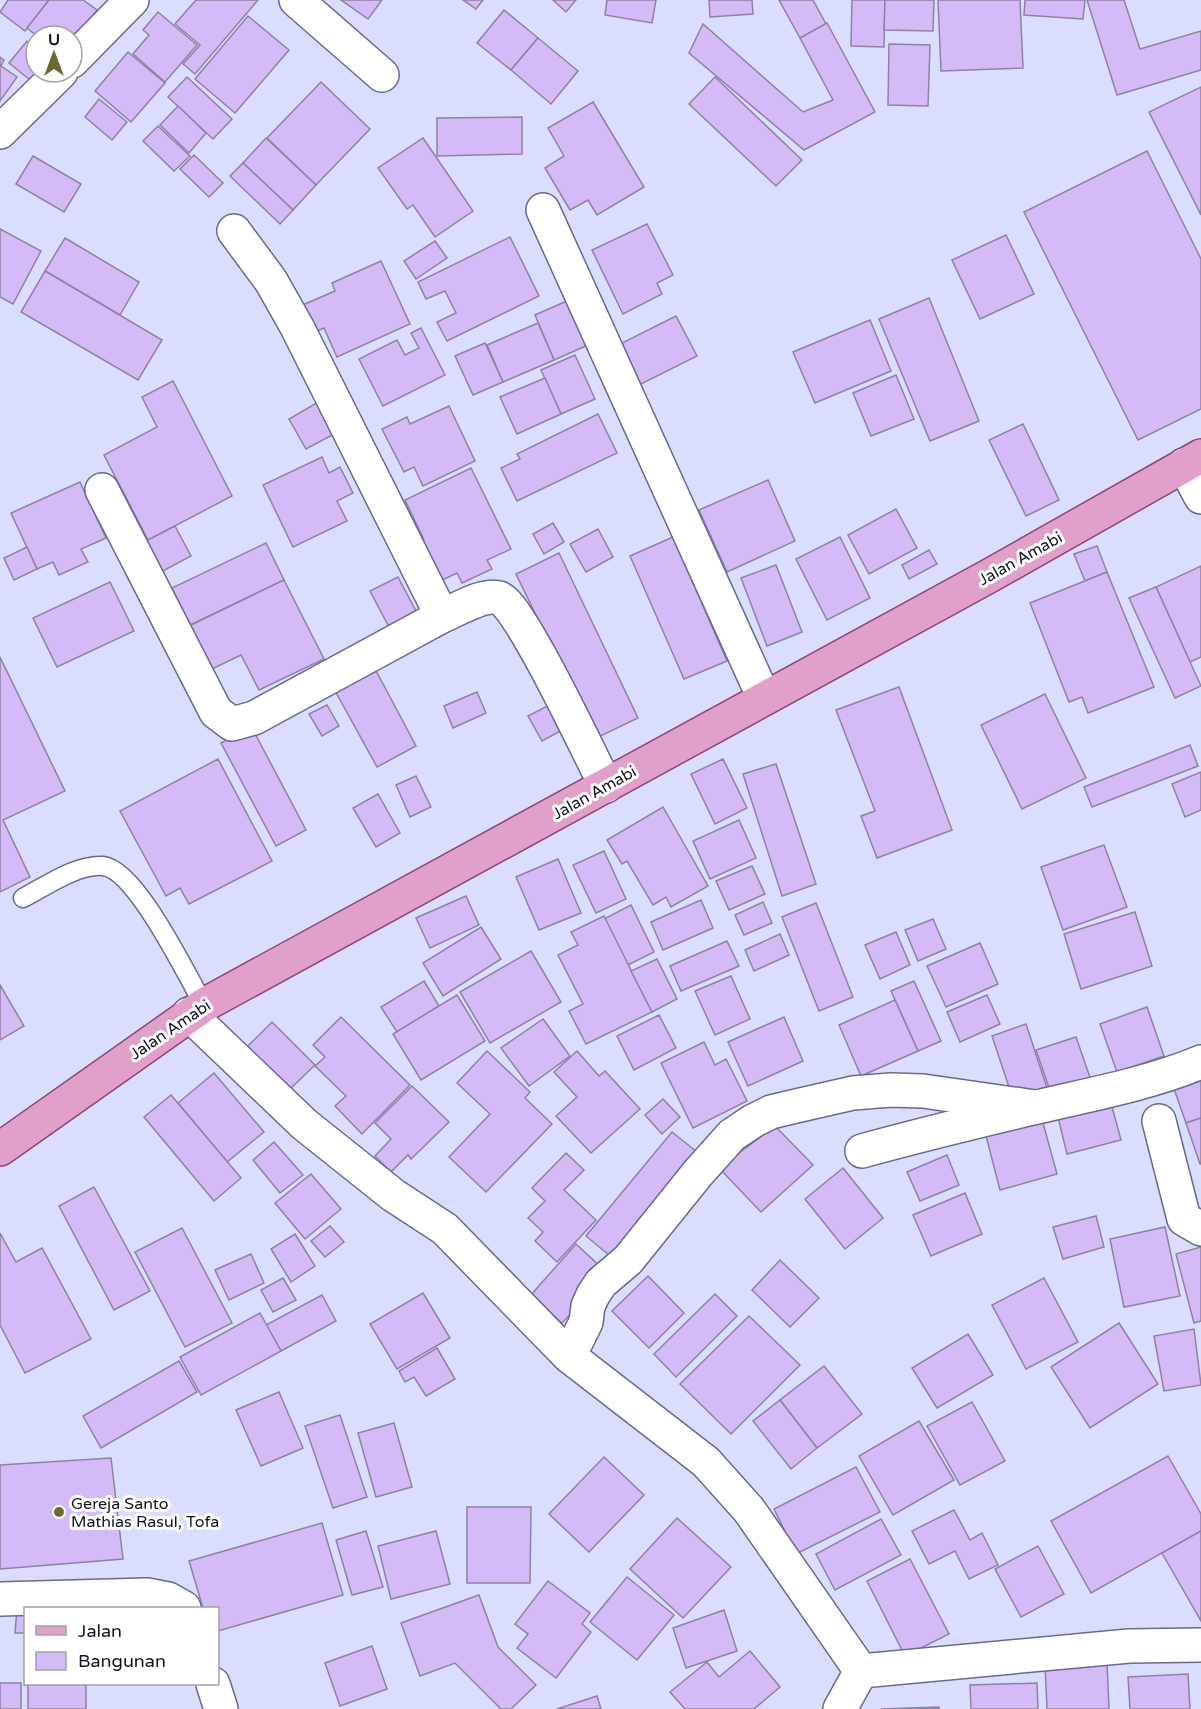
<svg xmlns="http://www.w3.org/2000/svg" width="1201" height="1709" viewBox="0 0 1201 1709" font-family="'Varela Round',sans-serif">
<rect width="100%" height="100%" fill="#dbddff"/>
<g fill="#d4bbf7" stroke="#8f80a5" stroke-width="1.5">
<polygon points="8,0 49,0 25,31 0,12"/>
<polygon points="49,0 83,0 97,10 72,42 72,36 37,36 27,28"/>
<polygon points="196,0 258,0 195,74 183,64 200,45 175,24"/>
<polygon points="341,0 382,0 368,19"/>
<polygon points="463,0 483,0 476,9"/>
<polygon points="553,0 576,0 566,12"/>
<polygon points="607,0 656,0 652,23 605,15"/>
<polygon points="709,0 752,0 753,14 710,17"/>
<polygon points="779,0 813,0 826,24 800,38"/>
<polygon points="852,0 885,0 884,47 851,46"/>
<polygon points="885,0 934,0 933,31 884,30"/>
<polygon points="938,0 1020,0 1023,68 941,71"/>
<polygon points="1025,0 1085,0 1083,19 1024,15"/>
<polygon points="1087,0 1124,0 1140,49 1201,31 1201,70 1117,95"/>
<polygon points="504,10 538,38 511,70 477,43"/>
<polygon points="158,12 197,45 165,82 133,54 149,35 143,30"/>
<polygon points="248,16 289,50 235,113 195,79"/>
<polygon points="827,23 875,112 804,150 689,53 703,24 803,112 833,100 800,38"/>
<polygon points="538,38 578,71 551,104 511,70"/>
<polygon points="27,41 36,49 37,72 30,80 9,63"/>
<polygon points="889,44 930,45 928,106 888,105"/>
<polygon points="128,52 165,83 131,122 95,91"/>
<polygon points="0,57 4,60 1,66 17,77 0,101"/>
<polygon points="187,77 232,119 213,139 168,97"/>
<polygon points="715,77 802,160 776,186 689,104"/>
<polygon points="321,82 370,129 316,185 267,138"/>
<polygon points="1201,87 1201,215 1149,112"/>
<polygon points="99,99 127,122 112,140 85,117"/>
<polygon points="593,102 644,187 597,215 588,200 570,210 545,168 564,156 548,128"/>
<polygon points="178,106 206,133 189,153 160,125"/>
<polygon points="522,117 522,154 437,156 437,118"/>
<polygon points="158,126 190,156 174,171 143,141"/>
<polygon points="266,138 316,185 293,210 243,163"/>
<polygon points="423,138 473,211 435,237 413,205 407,209 378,168"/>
<polygon points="1147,151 1201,259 1201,409 1138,440 1024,212"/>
<polygon points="194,155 223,183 209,197 180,169"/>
<polygon points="33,156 81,184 64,212 16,184"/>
<polygon points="243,163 293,210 280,224 230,176"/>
<polygon points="647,224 673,275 657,283 662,294 623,314 592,250"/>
<polygon points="0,229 41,251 13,304 0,297"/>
<polygon points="1006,235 1034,294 980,319 952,260"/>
<polygon points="510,237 539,296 447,341 437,322 456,313 445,291 426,299 418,282"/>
<polygon points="65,238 139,282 120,315 45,271"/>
<polygon points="435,241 447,258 416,279 404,261"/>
<polygon points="381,261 410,324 337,357 324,328 310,334 298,307 335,291 332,283"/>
<polygon points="45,271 162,340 138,380 21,312"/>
<polygon points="929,298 979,421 930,441 879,319"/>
<polygon points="569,300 588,345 554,360 535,315"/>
<polygon points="676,316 697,356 639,385 618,345"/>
<polygon points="870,320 891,371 815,403 793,352"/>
<polygon points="538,323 554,360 503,382 487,345"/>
<polygon points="421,328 445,375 383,406 359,359 397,340 405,355 419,348 411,333"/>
<polygon points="485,343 503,382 473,395 455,356"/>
<polygon points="575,355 595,399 561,414 541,370"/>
<polygon points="896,375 914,419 871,436 853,393"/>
<polygon points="545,378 561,414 517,434 500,397"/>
<polygon points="173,381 232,496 148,540 104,455 157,427 142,397"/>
<polygon points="320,401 338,432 306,449 289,419"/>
<polygon points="449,406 475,461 423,486 414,467 404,472 382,429 407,417 410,424"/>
<polygon points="598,414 617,453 517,501 501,468 520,459 517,454"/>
<polygon points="1023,424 1059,500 1026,516 989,440"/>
<polygon points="322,457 329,473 340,467 353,493 337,501 347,521 293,547 263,485"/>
<polygon points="471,468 511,549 487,560 492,569 462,583 457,573 436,583 416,544 424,540 405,500"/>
<polygon points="768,480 795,541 727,572 699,510"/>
<polygon points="80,482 106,538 81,549 88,562 59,575 53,562 37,569 11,513"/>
<polygon points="896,509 917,548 869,574 848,535"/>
<polygon points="553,523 564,542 544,554 533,534"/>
<polygon points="175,526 191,556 161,572 146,541"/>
<polygon points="598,529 613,557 586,572 570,544"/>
<polygon points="673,537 727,661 684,679 630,556"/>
<polygon points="840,537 870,598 827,620 796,559"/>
<polygon points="266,543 284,580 190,625 172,588"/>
<polygon points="1097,546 1107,572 1085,581 1074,554"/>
<polygon points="27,547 37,569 14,580 4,558"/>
<polygon points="929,550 937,564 909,579 902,565"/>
<polygon points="559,553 638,718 586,743 550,644 516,574"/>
<polygon points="776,565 802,632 767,646 741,578"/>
<polygon points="1201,566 1201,657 1190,662 1156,587"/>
<polygon points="1107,572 1154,687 1088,713 1082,697 1069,702 1030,603"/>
<polygon points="398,577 417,613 389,627 370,591"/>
<polygon points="284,580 324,659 259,690 241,655 210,670 189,626"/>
<polygon points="110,582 134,631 57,667 33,618"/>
<polygon points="1156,587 1201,686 1175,698 1129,598"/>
<polygon points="0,657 65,791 3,820 30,877 0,892"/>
<polygon points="373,665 416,746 377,767 333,687"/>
<polygon points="899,687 952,830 877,858 861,816 875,811 836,710"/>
<polygon points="477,692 486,713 453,728 444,706"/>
<polygon points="1045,694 1086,778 1022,809 981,725"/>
<polygon points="553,703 566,728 542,741 528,716"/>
<polygon points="327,705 339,726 322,736 309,714"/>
<polygon points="251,726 306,830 276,846 221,743"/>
<polygon points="1190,745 1198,766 1092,807 1084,787"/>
<polygon points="218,759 272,861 189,904 180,888 166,896 120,811"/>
<polygon points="723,759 747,808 715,824 691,774"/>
<polygon points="776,764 816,884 782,896 743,774"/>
<polygon points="1201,772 1201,810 1185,817 1172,784"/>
<polygon points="416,776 431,807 410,817 396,785"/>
<polygon points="378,794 400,833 376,847 353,808"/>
<polygon points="663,807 708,886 671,907 666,897 653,905 627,861 622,864 607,840"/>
<polygon points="739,820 756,858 710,879 693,841"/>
<polygon points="1104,845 1127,907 1063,930 1041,867"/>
<polygon points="604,851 626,899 596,913 573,865"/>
<polygon points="558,859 581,913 539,930 516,877"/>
<polygon points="752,866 765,894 729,910 716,881"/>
<polygon points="466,896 479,925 430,948 416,918"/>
<polygon points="701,900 713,928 663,950 651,922"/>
<polygon points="763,902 772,923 744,935 735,915"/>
<polygon points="816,903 853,997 819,1011 782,917"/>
<polygon points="631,905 654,952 628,965 604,919"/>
<polygon points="1135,912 1152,966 1081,989 1064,934"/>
<polygon points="604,916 652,1012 586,1044 569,1011 583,1004 558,955 578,945 571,932"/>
<polygon points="933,919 946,949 918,961 905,930"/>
<polygon points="481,927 501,959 443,996 423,963"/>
<polygon points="896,932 910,965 880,979 865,945"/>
<polygon points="780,934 789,955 754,971 745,950"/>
<polygon points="727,941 739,966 681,991 670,966"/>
<polygon points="980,943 998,984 946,1007 927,966"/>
<polygon points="531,951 561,1002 490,1043 460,992"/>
<polygon points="657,959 677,999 652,1012 631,971"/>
<polygon points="731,976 750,1019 715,1035 695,991"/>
<polygon points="424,981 439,1006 397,1032 381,1007"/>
<polygon points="914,981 941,1041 918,1051 891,991"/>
<polygon points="0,985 24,1026 0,1040"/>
<polygon points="457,995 485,1041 421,1080 393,1034"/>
<polygon points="987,995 1000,1024 960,1042 947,1012"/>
<polygon points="895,1000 918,1051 861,1076 839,1025"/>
<polygon points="1147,1007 1164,1056 1117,1072 1100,1024"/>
<polygon points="659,1015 676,1048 634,1070 617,1036"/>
<polygon points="341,1017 410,1085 362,1134 335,1106 346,1096 315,1066 325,1057 313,1045"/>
<polygon points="784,1017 803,1061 748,1086 728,1042"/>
<polygon points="543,1019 570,1056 529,1086 501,1048"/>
<polygon points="272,1022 315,1065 288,1091 246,1048"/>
<polygon points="1026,1024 1047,1088 1013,1099 992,1036"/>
<polygon points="1076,1037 1093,1086 1053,1099 1036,1050"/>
<polygon points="704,1042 715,1065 726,1059 747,1101 693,1128 661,1063"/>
<polygon points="487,1051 530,1092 525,1098 552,1124 486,1192 449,1157 490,1114 457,1083"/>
<polygon points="577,1051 599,1076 605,1071 640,1109 591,1153 556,1116 577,1097 554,1072"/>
<polygon points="214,1073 264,1132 227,1162 178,1103"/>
<polygon points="1201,1076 1201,1118 1186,1123 1173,1086"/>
<polygon points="412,1086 449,1122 411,1159 408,1155 391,1172 375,1156 391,1139 375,1123"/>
<polygon points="171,1095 241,1178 214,1201 144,1117"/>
<polygon points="663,1099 680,1117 662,1134 645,1115"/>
<polygon points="1111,1103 1121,1140 1067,1154 1058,1117"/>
<polygon points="1040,1112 1057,1174 1000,1190 984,1128"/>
<polygon points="1201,1118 1201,1164 1200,1164 1186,1123"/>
<polygon points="775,1126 813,1165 761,1212 719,1168"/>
<polygon points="672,1132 702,1156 616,1261 586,1236"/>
<polygon points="274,1142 303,1175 280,1193 253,1160"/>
<polygon points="566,1153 584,1170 564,1190 596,1220 557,1262 535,1241 543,1232 528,1218 545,1201 532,1188"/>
<polygon points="947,1155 959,1185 920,1201 907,1172"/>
<polygon points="843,1168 883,1218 845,1249 805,1199"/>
<polygon points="311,1174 341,1209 305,1239 275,1203"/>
<polygon points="94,1187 150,1291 114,1310 59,1206"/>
<polygon points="965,1193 982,1234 931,1256 913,1215"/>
<polygon points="1096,1216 1104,1247 1063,1259 1053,1227"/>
<polygon points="330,1226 344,1242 325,1257 311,1241"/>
<polygon points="1165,1227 1180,1296 1124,1307 1110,1239"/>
<polygon points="182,1228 232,1323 185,1347 135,1252"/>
<polygon points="0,1233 16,1262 42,1248 91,1339 25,1373 0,1325"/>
<polygon points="295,1234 315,1266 291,1282 271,1249"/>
<polygon points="576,1244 604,1270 594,1290 562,1323 530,1296"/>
<polygon points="1201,1247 1201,1321 1194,1323 1176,1254"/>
<polygon points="251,1254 264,1283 229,1300 215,1270"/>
<polygon points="780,1260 819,1298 790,1327 752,1290"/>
<polygon points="648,1276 684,1313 649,1348 612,1311"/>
<polygon points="283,1278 296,1300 273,1312 261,1290"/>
<polygon points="1044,1278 1078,1342 1026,1369 992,1305"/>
<polygon points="423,1293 450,1338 397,1369 370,1324"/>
<polygon points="715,1294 737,1316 676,1377 654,1354"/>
<polygon points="322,1295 336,1321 281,1351 266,1325"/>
<polygon points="260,1313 281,1351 201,1395 180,1357"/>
<polygon points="749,1316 800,1365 731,1434 680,1384"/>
<polygon points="1119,1323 1158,1384 1090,1428 1051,1367"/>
<polygon points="1194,1329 1201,1385 1164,1391 1154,1336"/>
<polygon points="968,1334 993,1375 937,1408 912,1368"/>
<polygon points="437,1348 455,1379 426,1396 414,1377 405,1382 399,1371"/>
<polygon points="179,1361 197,1392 101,1448 83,1416"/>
<polygon points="824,1366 862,1414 817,1448 780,1400"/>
<polygon points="279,1392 303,1448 261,1466 236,1410"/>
<polygon points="780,1400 817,1448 791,1469 753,1421"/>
<polygon points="972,1402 1005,1461 960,1485 927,1426"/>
<polygon points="340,1415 367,1497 333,1508 305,1426"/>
<polygon points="919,1421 954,1480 893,1515 859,1456"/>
<polygon points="394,1423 412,1487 376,1497 358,1433"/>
<polygon points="1168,1456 1201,1514 1201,1531 1091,1593 1051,1521"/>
<polygon points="604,1457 644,1495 589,1552 549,1514"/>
<polygon points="111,1458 123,1559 0,1569 0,1465"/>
<polygon points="856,1467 880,1512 796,1554 774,1509"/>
<polygon points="467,1507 531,1507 530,1583 467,1583"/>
<polygon points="954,1510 970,1540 982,1533 998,1565 969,1579 955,1551 929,1564 912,1531"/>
<polygon points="677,1518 731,1567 683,1618 630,1569"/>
<polygon points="881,1519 901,1555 835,1590 816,1554"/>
<polygon points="322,1523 343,1595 218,1631 218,1608 203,1608 189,1561"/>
<polygon points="366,1531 383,1587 352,1595 336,1540"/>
<polygon points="436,1531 450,1584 391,1599 378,1546"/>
<polygon points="1201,1531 1201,1621 1162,1553"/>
<polygon points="1038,1546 1064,1594 1021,1617 995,1569"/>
<polygon points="910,1559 949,1634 905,1656 867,1581"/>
<polygon points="627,1577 674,1615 637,1660 590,1622"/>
<polygon points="548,1581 590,1613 582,1624 591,1632 556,1678 517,1648 528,1634 515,1624"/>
<polygon points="479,1595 498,1647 536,1685 511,1709 501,1709 455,1663 420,1676 401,1623"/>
<polygon points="17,1609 26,1609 26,1633 15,1633"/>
<polygon points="724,1610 737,1651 686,1668 673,1628"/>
<polygon points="372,1646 387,1689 340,1706 325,1663"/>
<polygon points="750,1651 780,1687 754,1709 685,1709 670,1692 707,1662 719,1677"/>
<polygon points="1107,1662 1109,1709 1047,1709 1045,1665"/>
<polygon points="1188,1674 1190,1709 1130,1709 1128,1677"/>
<rect x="0" y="1683" width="21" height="26"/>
<polygon points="1037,1683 1038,1709 971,1709 970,1685"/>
<rect x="28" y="1684" width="58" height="25"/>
<polygon points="597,1696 601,1709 557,1709"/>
<polygon points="939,1707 939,1709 881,1709"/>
</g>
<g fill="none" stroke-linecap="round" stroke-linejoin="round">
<g stroke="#68698e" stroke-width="21">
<path id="lane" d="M 23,898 C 46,886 77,864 103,866 C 136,869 187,976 204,1005"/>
</g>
<g stroke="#68698e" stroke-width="36">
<g id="street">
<polyline points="296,0 382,75"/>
<polyline points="72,61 132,0"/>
<polyline points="0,132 61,72"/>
<polyline points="543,210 764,698"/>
<path d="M 234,231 L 271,281 L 297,327 L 442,616 C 457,610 484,593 499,598 C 519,603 592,759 606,786"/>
<polyline points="1184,465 1201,497"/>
<polyline points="102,490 216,712 232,724 254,718 442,616"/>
<polyline points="189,1014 304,1124 393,1195 445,1229 569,1356 706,1462 749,1510 861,1671 1129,1646 1201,1645"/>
<polyline points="1159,1121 1184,1219 1201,1229"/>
<path d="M 862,1151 C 920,1135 978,1121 1037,1107 C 1092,1094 1148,1084 1201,1062"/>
<polyline points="569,1356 586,1322 588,1306 593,1295 601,1283 628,1260 698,1173 732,1135 753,1121 771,1112 796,1106 853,1093 891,1090 923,1091 1035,1107"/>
<polyline points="0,1599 147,1595 168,1599 184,1608"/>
<polyline points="213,1684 221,1709"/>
<polyline points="840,1709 861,1671"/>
</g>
</g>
<g stroke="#8c4576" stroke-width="36">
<polyline id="primary" points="0,1149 204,1005 989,576 1201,456"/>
</g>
<use href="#lane" stroke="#fff" stroke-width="18"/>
<use href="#street" stroke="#fff" stroke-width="33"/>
<use href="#primary" stroke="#e1a0c9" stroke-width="33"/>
</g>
<circle fill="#6c6733" stroke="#fff" stroke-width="2" cx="59" cy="1512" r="6"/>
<g text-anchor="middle" stroke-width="6" stroke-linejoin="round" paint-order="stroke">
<g font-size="16" fill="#121220" stroke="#fff">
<text transform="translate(1020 558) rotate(-29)" y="6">Jalan Amabi</text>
<text transform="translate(594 792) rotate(-29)" y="6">Jalan Amabi</text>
<text transform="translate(170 1029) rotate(-34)" y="6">Jalan Amabi</text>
</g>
<g font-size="16" fill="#121220" stroke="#fff" text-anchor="start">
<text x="71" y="1509">Gereja Santo<tspan x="71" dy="18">Mathias Rasul, Tofa</tspan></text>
</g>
</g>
<rect x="24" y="1607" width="195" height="78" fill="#ffffff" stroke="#a0a0a6" stroke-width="1.5"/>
<rect x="36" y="1626" width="30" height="9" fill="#e1a0c9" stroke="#a0a0a6" stroke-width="1.5"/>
<text x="78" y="1637" font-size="18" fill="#121220">Jalan</text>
<rect x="36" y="1652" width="30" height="18" fill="#d4bbf7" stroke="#a0a0a6" stroke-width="1.5"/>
<text x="78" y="1667" font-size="18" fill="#121220">Bangunan</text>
<g transform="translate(54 54)"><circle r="28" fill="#ffffff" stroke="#a0a0a6" stroke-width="1.5"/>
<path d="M0-4.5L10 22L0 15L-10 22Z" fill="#6c6733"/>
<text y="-9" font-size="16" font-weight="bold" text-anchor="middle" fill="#121220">U</text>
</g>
</svg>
